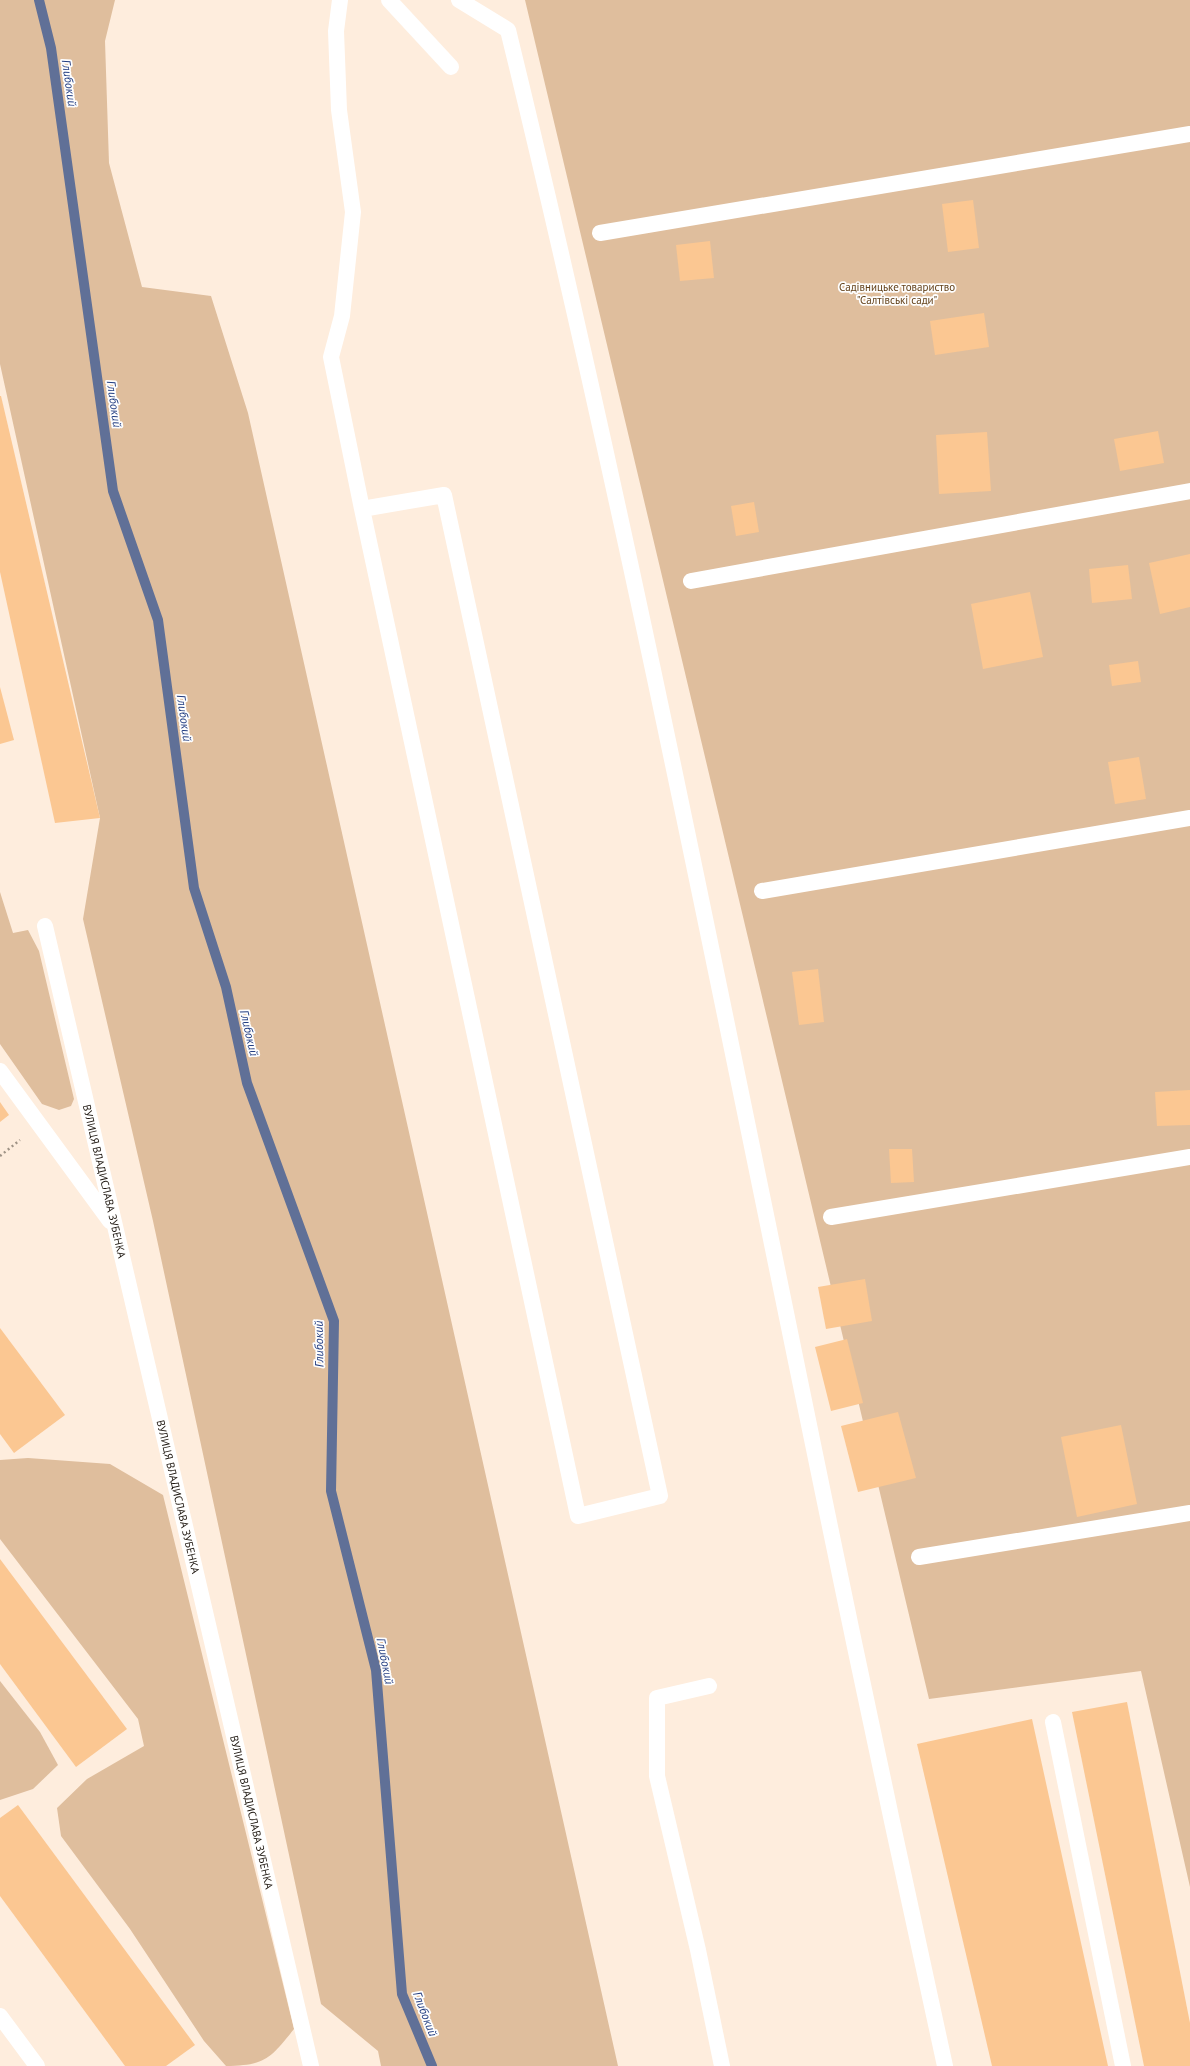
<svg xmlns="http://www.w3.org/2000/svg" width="1190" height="2066" viewBox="0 0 1190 2066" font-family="'PT Sans',sans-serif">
<rect width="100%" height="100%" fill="#feeddd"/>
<g fill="#dfbe9d">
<polygon points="0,0 115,0 105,41 109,163 142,287 211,296 248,413 618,2066 381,2066 378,2051 321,2004 153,1221 83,919 100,818 0,364"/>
<polygon points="525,0 1190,0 1190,1887 1141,1671 929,1699"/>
<polygon points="0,892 13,933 28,930 39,951 74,1099 71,1106 59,1110 42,1104 0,1044"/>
<path d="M 28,1458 L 110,1464 L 163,1495 L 294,2029 C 270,2059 266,2065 226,2066 L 204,2041 L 130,1929 L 61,1836 L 57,1808 L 87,1779 L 144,1746 L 138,1719 L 0,1539 L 0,1460 Z"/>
<polygon points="0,1681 40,1732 58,1765 33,1789 0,1800"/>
</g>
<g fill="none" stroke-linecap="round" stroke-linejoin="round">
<polyline stroke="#607097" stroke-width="10" points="39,0 51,48 113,491 158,620 194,888 226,987 247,1083 334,1321 331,1491 376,1670 402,1994 432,2066"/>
</g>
<g fill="#fbc792">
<polygon points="973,200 979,248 948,252 942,204"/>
<polygon points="710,241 714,278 680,281 676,245"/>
<polygon points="984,313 989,347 935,355 930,321"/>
<polygon points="0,396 1,396 100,818 55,823 0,572"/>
<polygon points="1158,431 1164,463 1120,471 1114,439"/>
<polygon points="987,432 991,491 939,494 936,435"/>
<polygon points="754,502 759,532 736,536 731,506"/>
<polygon points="1190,554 1190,607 1160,614 1149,563"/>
<polygon points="1128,565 1132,599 1092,603 1089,569"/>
<polygon points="1030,592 1043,657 983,669 971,604"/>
<polygon points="1138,661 1141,682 1112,686 1109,665"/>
<polygon points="0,687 14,740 0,744"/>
<polygon points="1139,757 1146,799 1115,804 1108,762"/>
<polygon points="818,969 824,1022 799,1025 792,972"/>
<polygon points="1190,1090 1190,1125 1157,1126 1155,1092"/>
<polygon points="0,1102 9,1115 0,1122"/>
<polygon points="889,1149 912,1149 914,1182 891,1183"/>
<polygon points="865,1279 872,1321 826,1329 818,1287"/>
<polygon points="0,1328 65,1415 14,1453 0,1434"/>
<polygon points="847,1339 863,1403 831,1411 815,1347"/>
<polygon points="898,1412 916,1478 858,1492 841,1426"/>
<polygon points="1121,1425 1137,1504 1077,1517 1061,1437"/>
<polygon points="0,1559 127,1729 76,1767 0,1664"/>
<polygon points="1127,1702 1190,2023 1190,2066 1144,2066 1072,1712"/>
<polygon points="1032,1719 1108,2066 992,2066 917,1744"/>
<polygon points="18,1805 195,2045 166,2066 125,2066 0,1896 0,1818"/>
</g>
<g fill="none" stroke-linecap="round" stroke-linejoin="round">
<polyline stroke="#9f9386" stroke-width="2.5" stroke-dasharray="2 3" stroke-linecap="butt" points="0,1156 20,1140"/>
<g stroke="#fff" stroke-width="16">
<polyline points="340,0 336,31 339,110 353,212 342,316 331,357 362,509 578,1516 660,1496 444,495 362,509"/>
<polyline points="389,0 451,67"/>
<path d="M 459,0 L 508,30 C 639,566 742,1107 855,1647 C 884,1787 915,1926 945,2066"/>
<polyline points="600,233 1190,134"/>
<polyline points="691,581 1190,491"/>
<polyline points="762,891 1190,818"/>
<path id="s1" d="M 45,926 L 311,2066"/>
<polyline points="0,1071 110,1221"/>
<polyline points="831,1217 1190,1157"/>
<polyline points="919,1557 1190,1513"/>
<polyline points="709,1686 657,1698 657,1776 698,1950 722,2066"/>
<polyline points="1053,1722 1123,2066"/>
<polyline points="0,2016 37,2066"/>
</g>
</g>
<g text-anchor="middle" stroke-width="3.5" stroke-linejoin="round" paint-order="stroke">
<g font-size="11" fill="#634119" stroke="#fefefe">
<text x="897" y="291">Садівницьке товариство<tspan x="897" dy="13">"Салтівські сади"</tspan></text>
</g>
<g font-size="11" fill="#1b140d" stroke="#fefefe">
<text dy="4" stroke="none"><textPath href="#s1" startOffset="262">ВУЛИЦЯ ВЛАДИСЛАВА ЗУБЕНКА</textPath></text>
<text dy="4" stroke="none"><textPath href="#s1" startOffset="586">ВУЛИЦЯ ВЛАДИСЛАВА ЗУБЕНКА</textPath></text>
<text dy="4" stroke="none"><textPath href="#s1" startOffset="910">ВУЛИЦЯ ВЛАДИСЛАВА ЗУБЕНКА</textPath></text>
</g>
<g font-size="12" font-style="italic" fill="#233e82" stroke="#fefefe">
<text transform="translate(69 83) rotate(82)" y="4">Глибокий</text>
<text transform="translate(114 404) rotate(82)" y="4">Глибокий</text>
<text transform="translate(184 718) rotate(82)" y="4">Глибокий</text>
<text transform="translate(249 1033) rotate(77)" y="4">Глибокий</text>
<text transform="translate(319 1344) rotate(-91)" y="4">Глибокий</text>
<text transform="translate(385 1661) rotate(79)" y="4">Глибокий</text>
<text transform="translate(425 2014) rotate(69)" y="4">Глибокий</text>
</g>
</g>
</svg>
